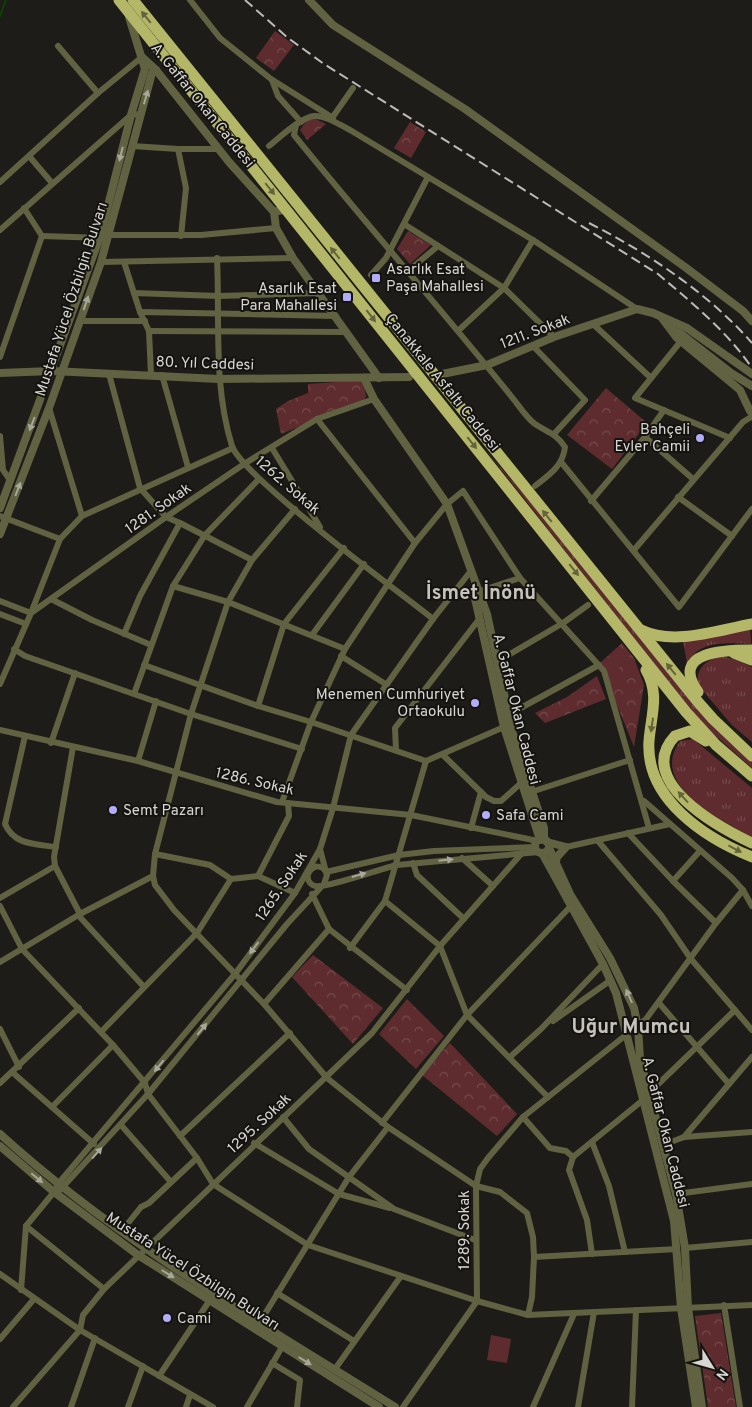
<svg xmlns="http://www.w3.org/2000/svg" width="752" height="1407" viewBox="0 0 752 1407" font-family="Overpass,sans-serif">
<defs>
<pattern id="grass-tufts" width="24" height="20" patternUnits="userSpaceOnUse" patternTransform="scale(1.25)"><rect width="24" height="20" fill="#5e2c2e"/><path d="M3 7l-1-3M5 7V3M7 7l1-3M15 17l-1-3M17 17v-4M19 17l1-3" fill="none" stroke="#744a4b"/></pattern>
<pattern id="park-crowns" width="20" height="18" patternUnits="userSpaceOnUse" patternTransform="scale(1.25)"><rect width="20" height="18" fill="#5e2c2e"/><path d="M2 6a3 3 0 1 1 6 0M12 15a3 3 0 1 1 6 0" fill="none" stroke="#744a4b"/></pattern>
</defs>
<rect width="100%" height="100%" fill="#1e1c18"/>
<g fill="url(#grass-tufts)">
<polygon points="485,449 752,761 752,768 708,729 686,704"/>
<path d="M 750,628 L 751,644 C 726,643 701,639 687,663 L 683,642 Z"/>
<path d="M 721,656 L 740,661 L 752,667 L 752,742 L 732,725 L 697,684 C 697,667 705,661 721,656 Z"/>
<path d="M 693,739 L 752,788 L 752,837 C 721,821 648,785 680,741 Z"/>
</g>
<g fill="url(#park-crowns)">
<polygon points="275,31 294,45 274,71 256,58"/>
<polygon points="313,118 326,124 307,140 300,130 307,120"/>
<polygon points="410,122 426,132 411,158 394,148"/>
<polygon points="408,231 431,245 410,264 397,249"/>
<polygon points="364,380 366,397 363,401 281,434 276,409 288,401 308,393 308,384"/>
<polygon points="606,388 647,423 612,469 567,435"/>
<polygon points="622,643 634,658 644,685 634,747 600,663"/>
<polygon points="597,676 606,699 545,723 535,713 567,697"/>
<polygon points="313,955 383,1008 353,1044 292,977"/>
<polygon points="407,999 444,1036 416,1069 379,1034"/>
<polygon points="450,1043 517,1114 497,1136 422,1075"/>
<polygon points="721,1313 736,1407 708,1407 695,1316"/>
</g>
<g fill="#5e2c2e">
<polygon points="620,647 630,658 612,674 602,663"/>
<polygon points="491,1335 511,1339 507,1363 487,1360"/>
</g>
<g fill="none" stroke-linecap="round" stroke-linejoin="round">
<polyline stroke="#0b4301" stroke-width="2" points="0,16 6,0"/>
<g stroke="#606241" stroke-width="6">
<polyline points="190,0 220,38 271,79 333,118"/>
<polyline points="58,46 98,93"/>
<polyline points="272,80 278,96 301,122"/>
<polyline points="332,118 353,88"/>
<path d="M 296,125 L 294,135 C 367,225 443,311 515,401 C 521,409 528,419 535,424 C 547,432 557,434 565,447 C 563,466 549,475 535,486"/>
<polyline points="132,146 178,149 218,149"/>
<path d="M 269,146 C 279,138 301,117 314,116 C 326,115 340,125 350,130 L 533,240 L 637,309"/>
<polyline points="178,149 186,188 181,236"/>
<polyline points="29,156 52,183"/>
<polyline points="0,182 98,93 142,57"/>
<polyline points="404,224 504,288 554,337"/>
<polyline points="0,230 131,115 141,114"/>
<polyline points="109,235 201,235 276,228"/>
<polyline points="42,236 104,238"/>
<path d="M 217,258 C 220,321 213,385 232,446 C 242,476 399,592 433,619"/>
<polyline points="101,262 293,258"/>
<polyline points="124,262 140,312 149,331 151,375"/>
<polyline points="408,271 438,246"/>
<polyline points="371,275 386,258 428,177"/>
<polyline points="134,293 218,296 320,293"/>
<polyline points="140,312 336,316"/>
<polyline points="80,321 145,321"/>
<polyline points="593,324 651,378"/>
<polyline points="459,330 504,288 533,240"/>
<polyline points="149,331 347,332"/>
<polyline points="681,341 635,398 730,438"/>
<polyline points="533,346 585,400 554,434"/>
<polyline points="0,357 42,236 24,208"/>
<polyline points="109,374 140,488 166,517 180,523 140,596 124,634"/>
<polyline points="162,375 188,467"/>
<polyline points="49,408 82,516"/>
<polyline points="317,419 415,543"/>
<polyline points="0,436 3,470 10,480"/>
<polyline points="645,437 693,479"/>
<polyline points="272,448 320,527"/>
<polyline points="561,462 679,607 752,509"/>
<polyline points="678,497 732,536"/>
<polyline points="591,501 645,437 664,410"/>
<polyline points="295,509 252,560 228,602 191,714 155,854 153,876 155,885 174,910 264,1004 327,1078 388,1127 476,1186 500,1192 527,1213 533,1237 534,1257 532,1297 528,1315"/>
<polyline points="0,516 60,539"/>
<polyline points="180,523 252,560"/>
<polyline points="634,550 743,422 751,417"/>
<polyline points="173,586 228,602 345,649"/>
<polyline points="480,591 520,578"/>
<polyline points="51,599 92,620 151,645"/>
<polyline points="0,601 31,613"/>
<polyline points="31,613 60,539 82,516 233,448"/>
<polyline points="0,614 26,624"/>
<polyline points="312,635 364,564"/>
<polyline points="14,649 25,656 191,714 302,749"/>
<polyline points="341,656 387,685"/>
<polyline points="498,661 563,623 588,605"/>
<polyline points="144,665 258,706 311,722 426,761"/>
<polyline points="0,684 31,613 166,517 244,464 317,419 374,399"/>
<polyline points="134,694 173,586 205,535 259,479"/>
<polyline points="258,706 284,624 344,548"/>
<polyline points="508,715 599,665"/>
<polyline points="504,727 426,761 385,901 440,946 467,1015 548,1097"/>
<polyline points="0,730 138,761 277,802 411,815 538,841"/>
<path d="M 25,736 L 5,824 C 14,845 35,844 56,847"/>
<polyline points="51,743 75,673"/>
<polyline points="73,747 54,857 55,866 80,914"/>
<polyline points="396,750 395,728 480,618"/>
<polyline points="443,755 486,797 494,801 501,801 520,784"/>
<polyline points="138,761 156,701"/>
<polyline points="531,792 630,760"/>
<polyline points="644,801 732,878 743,890 752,906"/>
<polyline points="282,802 311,722 345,649 415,543 447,504 463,491 520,578 604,671 649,828"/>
<polyline points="471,828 481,792"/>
<polyline points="628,833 673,881"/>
<polyline points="598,841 661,915 691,959 752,1030"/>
<polyline points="566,847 670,824"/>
<polyline points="320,849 326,872 399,855 434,851 536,847"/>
<polyline points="699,852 673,881 716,923"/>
<polyline points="155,854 210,865 231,879"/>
<polyline points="462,858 493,886"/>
<polyline points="413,863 417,875 464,919"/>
<polyline points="258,876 289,816 288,803"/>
<polyline points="258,876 295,893"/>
<polyline points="312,894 329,929 407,990"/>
<polyline points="0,898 55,866"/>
<polyline points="0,906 22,949 113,1045 145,1083 148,1094 197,1158 213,1184 308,1245 477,1301 528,1315 752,1305"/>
<polyline points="78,915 144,987"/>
<polyline points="350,948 385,901"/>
<polyline points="0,962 80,914 153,876"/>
<polyline points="659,1003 729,1084"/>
<polyline points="264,1004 329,929"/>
<polyline points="553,1021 611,980"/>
<polyline points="0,1029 19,1067"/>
<polyline points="101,1032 197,933 231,879 258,876"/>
<polyline points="510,1057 541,1029 603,964"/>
<polyline points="12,1072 94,1144"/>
<polyline points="0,1083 79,1008"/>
<polyline points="649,1093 735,1010"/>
<polyline points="52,1107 113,1045"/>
<polyline points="283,1117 309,1149 394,1209 475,1240"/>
<polyline points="523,1117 550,1148 566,1151 573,1157 643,1100"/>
<polyline points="382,1123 467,1015 570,907"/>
<polyline points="121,1125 171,1182"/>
<polyline points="180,1136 290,1033"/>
<polyline points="684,1137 752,1057"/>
<polyline points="592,1142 609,1186 625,1252"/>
<polyline points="254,1143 339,1194 390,1208"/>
<polyline points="663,1145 684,1137 752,1132"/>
<polyline points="573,1157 569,1170 587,1220 592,1254"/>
<path d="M 60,1190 L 148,1094 L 287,924 L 324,884 L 327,875 C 324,864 313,864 308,874 C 307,879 309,884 315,886 C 324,889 383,868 397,865 L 539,852"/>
<polyline points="676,1194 752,1184"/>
<polyline points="26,1226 104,1289"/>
<polyline points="121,1232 141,1207 149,1203 197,1158"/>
<polyline points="685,1248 752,1242"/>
<polyline points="534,1257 677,1249"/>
<polyline points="0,1274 80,1330 213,1407"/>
<polyline points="21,1290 26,1226 54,1192 58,1184 235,974 295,893 320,849 333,808 351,735 433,619 470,572"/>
<polyline points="277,1293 354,1341"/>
<polyline points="724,1305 740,1407"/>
<polyline points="260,1322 349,1177 388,1127"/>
<polyline points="0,1339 34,1299"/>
<polyline points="272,1363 300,1380 297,1407"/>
<polyline points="335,1369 401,1276"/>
<polyline points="159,1376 210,1300"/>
<polyline points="13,1407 80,1330 83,1315 104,1289 372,1033 440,946 522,853"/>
<polyline points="71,1407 95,1338"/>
<polyline points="128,1407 143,1366"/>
<polyline points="186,1407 190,1395"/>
<polyline points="247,1407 282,1347"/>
<polyline points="403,1407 477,1301 476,1186 480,1169 488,1158 523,1117 646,1019 716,923 743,890"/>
<polyline points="533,1407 574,1314"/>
<polyline points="578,1407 594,1312"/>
<polyline points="632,1407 636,1310"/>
</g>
<g stroke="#606241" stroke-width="8">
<polyline points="309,0 333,25 465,109 685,267 743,311 752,321"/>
<polyline points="142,57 156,70 229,162 274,212"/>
<polyline points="286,209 274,212 276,228 293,258 379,378"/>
<polyline points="662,318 677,338 740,390 750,411"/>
<polyline points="672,330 681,334 731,373 752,386"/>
<polyline points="0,373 52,371 219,379 409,377"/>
<polyline points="442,374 487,365 554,337 637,309 653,313 687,328 752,374"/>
<polyline points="364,378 374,399 447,504 487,614 512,731 544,828 544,840"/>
<polyline points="0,508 100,237 131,115 145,69 129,17"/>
<polyline points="0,534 49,408 101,262 152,73 156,70"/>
<polyline points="475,584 474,594 504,727 540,840"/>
<circle cx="542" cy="846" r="7"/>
<polyline points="547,842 566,847 557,857 555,866"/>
<polyline points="549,848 570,894 610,958 634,1008 638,1027 640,1059 676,1194 685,1248 688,1308 702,1407"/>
<polyline points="542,853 603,964 616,993 674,1221 681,1308 696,1407"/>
<path d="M 0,1134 C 119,1242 259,1322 395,1407"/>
<polyline points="0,1146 54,1192 138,1255 379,1407"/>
</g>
<g stroke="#b4b668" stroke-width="11">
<polyline points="119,0 686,712 716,745 752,776"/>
<polyline points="133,0 698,702 713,719 752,756"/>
<path d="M 641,630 C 674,646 718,630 752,624"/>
<polyline points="734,653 752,660"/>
<path d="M 646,670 C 660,694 651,715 649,741 C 645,799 705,838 752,857"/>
<path d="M 698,692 C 669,651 726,650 752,650"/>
<path d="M 706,741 L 690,731 L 675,736 C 633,781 720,828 752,843"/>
</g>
<g stroke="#bcbbb8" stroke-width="2" stroke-dasharray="10 5" stroke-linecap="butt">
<path d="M 245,0 L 288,38 L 324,64 L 658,274 C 692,303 726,330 752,368"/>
<path d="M 589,223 C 648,253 708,293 752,343"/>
</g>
</g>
<defs><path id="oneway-solid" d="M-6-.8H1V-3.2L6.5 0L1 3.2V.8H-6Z" transform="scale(1.25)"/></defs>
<g fill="#64643c">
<use href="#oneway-solid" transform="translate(146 17) rotate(-129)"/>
<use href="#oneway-solid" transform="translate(270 189) rotate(51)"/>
<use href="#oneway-solid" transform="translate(335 253) rotate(-129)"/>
<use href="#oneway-solid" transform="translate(371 316) rotate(52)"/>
<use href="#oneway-solid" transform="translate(472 443) rotate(51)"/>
<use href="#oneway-solid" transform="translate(547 516) rotate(-129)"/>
<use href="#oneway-solid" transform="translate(574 570) rotate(51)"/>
<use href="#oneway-solid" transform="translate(671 669) rotate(-129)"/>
<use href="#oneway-solid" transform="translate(652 725) rotate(98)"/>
<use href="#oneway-solid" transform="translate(683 797) rotate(-132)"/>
<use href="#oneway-solid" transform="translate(735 849) rotate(28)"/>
</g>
<g fill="#a7a899">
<use href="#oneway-solid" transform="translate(146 97) rotate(-74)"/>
<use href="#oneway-solid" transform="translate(121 154) rotate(104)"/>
<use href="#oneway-solid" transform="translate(86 303) rotate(-71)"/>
<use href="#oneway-solid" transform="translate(32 424) rotate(111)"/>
<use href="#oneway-solid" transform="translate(18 489) rotate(-69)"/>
<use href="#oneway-solid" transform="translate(446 860) rotate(-6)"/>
<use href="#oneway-solid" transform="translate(359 875) rotate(-16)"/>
<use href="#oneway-solid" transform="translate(254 948) rotate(127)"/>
<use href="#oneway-solid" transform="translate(629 996) rotate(-114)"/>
<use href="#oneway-solid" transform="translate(202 1029) rotate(-51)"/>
<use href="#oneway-solid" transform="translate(159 1066) rotate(129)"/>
<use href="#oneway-solid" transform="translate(97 1153) rotate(-48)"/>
<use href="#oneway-solid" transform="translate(37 1178) rotate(40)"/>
<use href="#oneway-solid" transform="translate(168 1274) rotate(32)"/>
<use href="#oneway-solid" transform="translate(305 1361) rotate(32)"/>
</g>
<g fill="#b3adf9" stroke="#15130f" stroke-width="2">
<rect x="371" y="273" width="10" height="10" rx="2.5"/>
<rect x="342" y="292" width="10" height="10" rx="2.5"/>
<circle cx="700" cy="438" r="5"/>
<circle cx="475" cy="703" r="5"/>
<circle cx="113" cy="810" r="5"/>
<circle cx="486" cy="815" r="5"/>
<circle cx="167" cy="1318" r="5"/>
</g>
<g text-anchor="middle" stroke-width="4" stroke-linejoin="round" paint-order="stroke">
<g font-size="15" fill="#d7d6d3" stroke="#15130f">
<text transform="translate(203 105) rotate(51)" y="5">A. Gaffar Okan Caddesi</text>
<text transform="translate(71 299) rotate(-72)" y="5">Mustafa Yücel Özbilgin Bulvarı</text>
<text transform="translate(535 331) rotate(-21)" y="5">1211. Sokak</text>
<text transform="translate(205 363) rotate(2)" y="5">80. Yıl Caddesi</text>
<text transform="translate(443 382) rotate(51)" y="5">Çanakkale Asfaltı Caddesi</text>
<text transform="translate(288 485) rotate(41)" y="5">1262. Sokak</text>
<text transform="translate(158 508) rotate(-35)" y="5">1281. Sokak</text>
<text transform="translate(517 709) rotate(76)" y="5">A. Gaffar Okan Caddesi</text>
<text transform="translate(255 781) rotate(13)" y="5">1286. Sokak</text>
<text transform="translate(281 886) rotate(-56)" y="5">1265. Sokak</text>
<text transform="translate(259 1123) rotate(-43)" y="5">1295. Sokak</text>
<text transform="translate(666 1132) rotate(76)" y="5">A. Gaffar Okan Caddesi</text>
<text transform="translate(464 1230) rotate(-90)" y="5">1289. Sokak</text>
<text transform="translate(193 1271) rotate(33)" y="5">Mustafa Yücel Özbilgin Bulvarı</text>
</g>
<g font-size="15" fill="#d7d6d3" stroke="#15130f" text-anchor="start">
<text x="386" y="274">Asarlık Esat<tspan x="386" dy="17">Paşa Mahallesi</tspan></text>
<text x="337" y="293" text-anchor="end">Asarlık Esat<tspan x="337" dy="17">Para Mahallesi</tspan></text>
<text x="690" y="434" text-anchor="end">Bahçeli<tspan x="690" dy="17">Evler Camii</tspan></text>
<text x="465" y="699" text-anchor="end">Menemen Cumhuriyet<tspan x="465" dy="17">Ortaokulu</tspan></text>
<text x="123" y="815">Semt Pazarı</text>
<text x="496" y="820">Safa Cami</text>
<text x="177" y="1323">Cami</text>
</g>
<g font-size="20" font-weight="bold" fill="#c6c3bd" stroke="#15130f">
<text x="481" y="599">İsmet İnönü</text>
<text x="631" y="1033">Uğur Mumcu</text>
</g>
</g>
<g transform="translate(712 1367) rotate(127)" stroke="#15130f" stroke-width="4" paint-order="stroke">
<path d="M0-4L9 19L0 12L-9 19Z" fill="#d7d6d3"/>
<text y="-8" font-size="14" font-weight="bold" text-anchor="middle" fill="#d7d6d3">N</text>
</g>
</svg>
